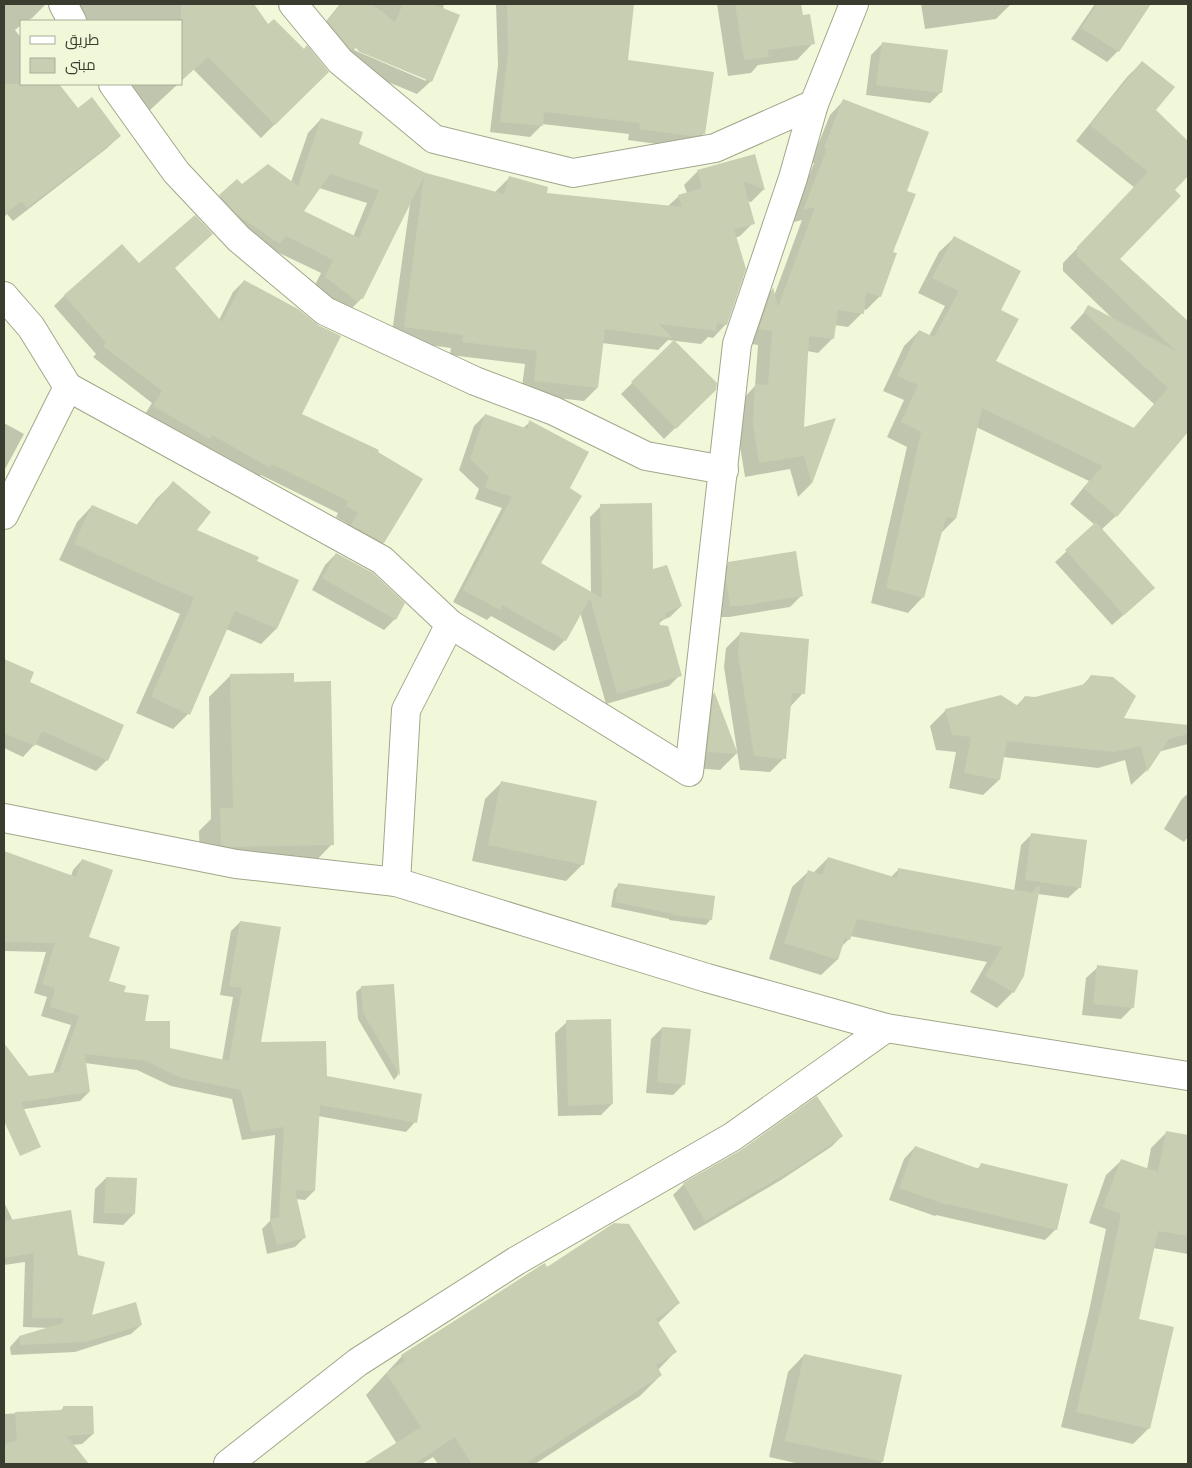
<svg xmlns="http://www.w3.org/2000/svg" width="1192" height="1468" viewBox="0 0 1192 1468" font-family="Manrope,Cairo,sans-serif">
<rect width="100%" height="100%" fill="#f1f8da"/>
<g fill="#0003" fill-rule="evenodd">
<polygon points="4,4 46,4 32,18 27,21 21,21 21,25 15,30 21,38 21,84 57,84 78,110 120,136 106,149 13,221 7,214 4,217"/>
<polygon points="56,4 252,4 268,26 327,72 261,138 193,69 181,81 181,21 69,21"/>
<path d="M 340,4 L 370,4 L 372,5 L 373,4 L 444,4 L 431,81 L 417,94 L 347,65 L 315,35 ZM 355,48 L 426,78 L 426,81 L 354,50 Z"/>
<polygon points="496,4 633,4 626,61 704,133 693,144 679,147 628,140 629,134 542,124 541,126 530,137 490,132 498,65"/>
<polygon points="717,4 800,4 802,16 813,43 797,60 758,65 751,73 728,76"/>
<polygon points="921,4 1011,4 996,19 925,29"/>
<polygon points="1095,4 1150,4 1118,51 1107,62 1071,39"/>
<polygon points="882,44 941,92 930,103 866,95 871,55"/>
<polygon points="1142,62 1154,110 1188,143 1188,174 1173,190 1118,259 1147,286 1188,323 1188,348 1177,361 1188,371 1188,430 1116,516 1101,530 1142,599 1112,625 1055,562 1095,525 1070,504 1089,481 976,427 955,519 940,534 922,598 908,613 871,603 907,447 887,437 904,400 883,391 904,346 919,331 929,336 945,306 918,293 939,252 954,238 999,310 995,361 1133,429 1154,404 1070,328 1089,307 1112,318 1063,271 1063,263 1135,188 1076,141 1127,77"/>
<polygon points="124,84 178,84 149,111"/>
<polygon points="844,100 905,191 892,253 880,296 866,310 863,309 862,313 848,327 834,325 832,339 818,353 807,351 803,429 834,420 811,484 798,497 790,469 745,477 739,440 742,400 755,386 758,345 745,343 759,303 772,290 774,296 802,220 790,223 814,163 811,162 830,115"/>
<path d="M 321,119 L 358,145 L 426,174 L 495,193 L 496,191 L 509,178 L 545,194 L 668,206 L 679,196 L 687,193 L 684,185 L 697,172 L 754,155 L 764,189 L 751,202 L 747,201 L 753,223 L 740,236 L 735,238 L 726,324 L 713,338 L 708,337 L 701,344 L 668,340 L 658,350 L 602,343 L 597,388 L 584,401 L 521,394 L 525,364 L 450,355 L 451,348 L 391,340 L 410,204 L 362,298 L 349,311 L 312,291 L 321,273 L 273,250 L 266,257 L 207,209 L 220,196 L 241,186 L 291,182 L 308,133 ZM 319,188 L 367,203 L 353,237 L 302,212 Z"/>
<polygon points="139,265 174,268 219,320 233,292 244,281 301,414 376,452 421,480 383,543 372,554 341,536 348,524 336,517 338,513 261,475 258,478 143,417 152,403 93,357 96,354 54,306 65,295"/>
<polygon points="674,342 715,389 664,439 621,394"/>
<polygon points="485,415 523,428 530,422 568,489 539,564 591,593 590,517 601,506 681,606 670,617 663,620 658,624 680,675 669,686 606,704 580,612 565,640 554,651 491,616 487,620 453,602 502,508 475,499 479,489 459,470 474,426"/>
<polygon points="4,423 24,434 4,471"/>
<polygon points="173,483 195,530 255,562 297,580 276,629 261,644 226,629 188,714 173,729 136,713 180,614 59,560 77,522 92,506 136,526 157,498"/>
<polygon points="336,554 395,619 384,630 312,590 325,565"/>
<polygon points="729,563 801,596 790,607 729,617 720,617 718,574"/>
<polygon points="740,634 803,693 790,707 784,758 770,772 740,770 724,667 726,648"/>
<polygon points="5,660 107,760 96,771 35,744 23,757 4,748 4,662"/>
<polygon points="231,675 293,683 332,844 311,866 200,866 199,831 211,819 209,697"/>
<polygon points="1091,676 1122,719 1188,727 1188,744 1158,752 1146,771 1131,785 1125,760 1098,768 1003,757 999,780 983,795 949,788 956,752 936,750 930,726 946,710 1016,706 1025,697 1035,698 1081,687"/>
<polygon points="713,693 736,754 720,770 691,768 698,709"/>
<polygon points="501,783 583,864 566,881 472,861 485,799"/>
<polygon points="1186,795 1188,796 1188,837 1184,842 1164,829 1181,800"/>
<polygon points="1032,834 1080,887 1068,898 1038,894 1013,992 997,1008 970,992 987,962 850,936 849,939 840,948 837,960 821,975 769,959 792,887 808,872 813,873 828,858 891,877 899,869 1014,891 1021,845"/>
<polygon points="4,852 71,876 73,870 82,860 87,938 107,982 122,993 144,1023 169,1049 222,1061 233,997 220,995 231,931 240,922 260,1043 415,1122 406,1132 318,1116 314,1191 305,1200 296,1199 304,1238 295,1247 267,1254 262,1229 270,1221 275,1135 242,1140 232,1099 171,1086 137,1070 85,1063 89,1092 80,1101 4,1112 4,1055 8,1051 28,1078 53,1074 71,1025 41,1016 47,997 34,993 46,952 4,951"/>
<polygon points="619,884 711,919 706,925 669,920 669,919 611,907 614,890"/>
<polygon points="1098,967 1132,1008 1121,1019 1082,1015 1086,978"/>
<polygon points="393,985 398,1075 394,1080 358,1019 356,992 362,987"/>
<polygon points="567,1022 612,1104 601,1115 558,1116 555,1033"/>
<polygon points="662,1028 684,1084 673,1095 646,1093 651,1039"/>
<polygon points="1167,1132 1188,1136 1188,1254 1153,1248 1138,1320 1149,1428 1133,1444 1061,1427 1089,1311 1106,1229 1089,1223 1106,1175 1122,1160 1147,1169 1151,1148"/>
<polygon points="842,1136 831,1147 781,1180 694,1231 673,1195 684,1184"/>
<polygon points="915,1147 977,1169 981,1165 1056,1229 1045,1240 936,1215 935,1216 889,1200 904,1159"/>
<polygon points="106,1178 134,1214 123,1225 93,1223 95,1189"/>
<polygon points="4,1202 13,1221 77,1256 90,1317 141,1325 131,1334 75,1352 11,1355 10,1347 19,1337 50,1328 23,1327 25,1262 4,1265"/>
<polygon points="679,1303 657,1324 675,1352 658,1370 661,1375 640,1396 535,1464 438,1464 433,1457 422,1464 366,1464 397,1444 366,1395 402,1356"/>
<polygon points="804,1355 882,1462 879,1464 800,1464 769,1457 788,1372"/>
<polygon points="64,1407 93,1434 82,1444 72,1445 88,1464 4,1464 4,1414 60,1411"/>
</g>
<g fill="#c8ceb1" fill-rule="evenodd">
<polygon points="181,4 254,4 268,24 274,19 304,49 307,45 329,72 275,125 208,57 181,81"/>
<polygon points="341,4 372,4 395,22 403,4 433,4 460,15 432,82 360,52 355,47 351,50 327,21"/>
<polygon points="507,4 634,4 628,60 714,72 705,134 691,136 639,129 640,123 544,112 543,126 500,122 508,53"/>
<polygon points="735,4 801,4 803,15 810,14 815,44 767,50 769,57 744,60"/>
<polygon points="1097,4 1151,4 1119,52 1081,28"/>
<polygon points="882,42 948,50 942,93 876,85"/>
<polygon points="1142,61 1175,87 1156,110 1188,141 1188,176 1175,190 1181,196 1120,259 1188,321 1188,432 1117,517 1083,488 1103,466 982,408 956,519 946,517 924,598 886,588 921,432 901,422 918,385 897,376 919,330 934,337 959,291 932,278 954,236 1021,271 1001,310 1019,319 996,361 1134,428 1168,388 1084,312 1088,305 1176,351 1077,256 1077,247 1148,172 1090,125"/>
<polygon points="4,84 59,84 78,108 92,97 121,136 27,208 22,201 4,215"/>
<polygon points="843,99 929,132 907,191 916,194 893,252 897,253 881,297 866,292 864,314 838,310 834,339 809,336 804,427 836,418 812,484 804,456 759,463 753,425 755,384 768,385 772,331 759,329 773,287 778,307 815,207 803,210 827,149 824,148"/>
<path d="M 321,118 L 363,132 L 359,144 L 426,173 L 504,194 L 509,176 L 548,187 L 547,193 L 682,207 L 678,195 L 702,188 L 697,170 L 755,154 L 765,190 L 743,181 L 755,224 L 734,229 L 746,269 L 727,325 L 717,323 L 716,331 L 659,324 L 672,338 L 605,329 L 598,388 L 534,381 L 537,351 L 462,342 L 463,335 L 404,327 L 424,176 L 363,299 L 360,298 L 358,302 L 325,277 L 333,260 L 286,236 L 280,244 L 236,214 L 219,195 L 237,179 L 242,184 L 268,164 L 298,186 ZM 330,174 L 379,190 L 359,238 L 304,211 Z"/>
<polygon points="195,215 213,234 175,268 222,322 244,280 298,309 318,325 341,336 302,414 379,450 378,452 423,479 384,543 351,525 358,513 346,506 348,501 272,464 270,468 212,435 210,439 153,406 162,391 103,346 106,343 64,295 122,244 139,263"/>
<polygon points="674,340 717,383 716,390 676,429 631,382"/>
<polygon points="485,414 528,429 529,420 589,452 570,488 582,496 541,563 602,598 600,504 652,503 653,569 667,565 682,606 665,613 666,618 659,619 660,625 668,626 682,676 617,694 590,598 566,641 502,605 500,610 463,590 512,497 485,488 489,477 470,459"/>
<polygon points="173,481 211,512 197,530 259,557 257,561 299,580 277,629 235,611 190,715 151,697 194,598 74,544 92,505 138,525"/>
<polygon points="1096,522 1155,588 1124,615 1065,550"/>
<polygon points="796,551 803,596 741,606 730,606 726,579 728,562"/>
<polygon points="336,553 373,573 405,603 396,620 322,578"/>
<polygon points="740,632 809,639 805,694 792,693 786,759 754,756 738,653"/>
<polygon points="4,659 34,672 30,682 124,725 108,761 42,731 35,746 6,734 4,739"/>
<polygon points="294,673 294,682 331,681 334,845 229,847 221,845 220,808 233,808 230,674"/>
<polygon points="1091,675 1113,677 1136,696 1124,718 1188,725 1188,734 1169,739 1147,772 1141,746 1114,752 1007,741 1000,780 964,773 971,737 952,735 945,709 1001,695 1018,706 1025,696 1035,697 1085,684"/>
<polygon points="714,691 738,754 707,752"/>
<polygon points="501,781 597,801 584,865 488,845"/>
<polygon points="1031,833 1087,840 1081,888 1025,880"/>
<polygon points="4,851 76,877 82,859 113,870 89,937 120,947 109,981 126,986 124,992 149,995 145,1021 170,1021 170,1048 229,1061 242,988 229,986 240,921 281,927 261,1042 326,1041 327,1076 422,1094 417,1123 320,1105 315,1191 295,1190 306,1238 277,1245 270,1219 279,1217 284,1127 251,1132 241,1090 181,1078 146,1061 85,1054 90,1092 21,1102 41,1147 20,1156 4,1121 4,1043 29,1076 59,1072 79,1016 50,1007 55,988 42,984 55,943 4,942"/>
<polygon points="828,857 897,878 898,868 1032,893 1037,886 1040,887 1024,976 1014,993 985,976 1002,947 857,919 850,940 845,938 838,960 784,943 808,870 822,875"/>
<polygon points="618,883 715,896 712,920 673,915 673,914 615,902"/>
<polygon points="1097,965 1138,970 1134,1008 1093,1004"/>
<polygon points="394,984 400,1076 363,1013 361,986"/>
<polygon points="611,1019 613,1104 568,1106 566,1020"/>
<polygon points="662,1027 691,1029 685,1085 657,1082"/>
<polygon points="817,1096 843,1136 794,1169 705,1221 683,1183 741,1150"/>
<polygon points="1166,1131 1188,1135 1188,1236 1158,1231 1139,1319 1174,1327 1150,1429 1076,1412 1104,1295 1121,1214 1103,1207 1121,1159 1158,1172"/>
<polygon points="915,1146 979,1169 981,1163 1068,1184 1057,1230 947,1204 947,1205 899,1188"/>
<polygon points="106,1177 137,1178 135,1214 104,1213"/>
<polygon points="71,1210 78,1255 105,1262 92,1315 136,1302 142,1325 86,1342 20,1345 19,1336 63,1323 63,1318 32,1318 34,1253 4,1258 4,1221"/>
<polygon points="614,1223 629,1224 680,1303 656,1319 677,1352 656,1365 662,1375 525,1464 472,1464 455,1437 414,1464 363,1464 421,1427 386,1373 405,1361 401,1355 543,1264 545,1263 547,1267"/>
<polygon points="804,1354 902,1375 883,1462 785,1441"/>
<polygon points="63,1406 93,1406 94,1434 67,1436 89,1464 4,1464 4,1444 17,1441 15,1412 63,1410"/>
</g>
<g fill="none" stroke-linecap="round" stroke-linejoin="round">
<g stroke="#a1a78b" stroke-width="30">
<g id="minor">
<polyline points="63,4 72,21"/>
<polyline points="293,4 340,61 434,139 573,173 715,148 814,104"/>
<polyline points="113,84 176,172 239,239 325,311 475,381 554,411 646,456 724,470"/>
<polyline points="4,296 31,327 68,387 4,515"/>
<polyline points="68,387 382,560 450,624 406,710 396,882"/>
<polyline points="450,624 689,772 737,344 793,178 814,104 854,4"/>
<polyline points="4,818 236,864 396,882 707,978 886,1028 1188,1076"/>
<polyline points="228,1464 358,1362 516,1261 732,1137 886,1028"/>
</g>
</g>
<use href="#minor" stroke="#fff" stroke-width="28"/>
</g>
<rect width="1192" height="1468" fill="none" stroke="#3a3c30" stroke-width="10"/>
<rect x="20" y="20" width="162" height="65" fill="#f1f8da" stroke="#a8ad96"/>
<rect x="30" y="36" width="25" height="8" fill="#ffffff" stroke="#a8ad96"/>
<text x="65" y="45" font-size="15" fill="#3a3c30">طريق</text>
<rect x="30" y="58" width="25" height="15" fill="#c8ceb1" stroke="#a8ad96"/>
<text x="65" y="70" font-size="15" fill="#3a3c30">مبنى</text>
</svg>
